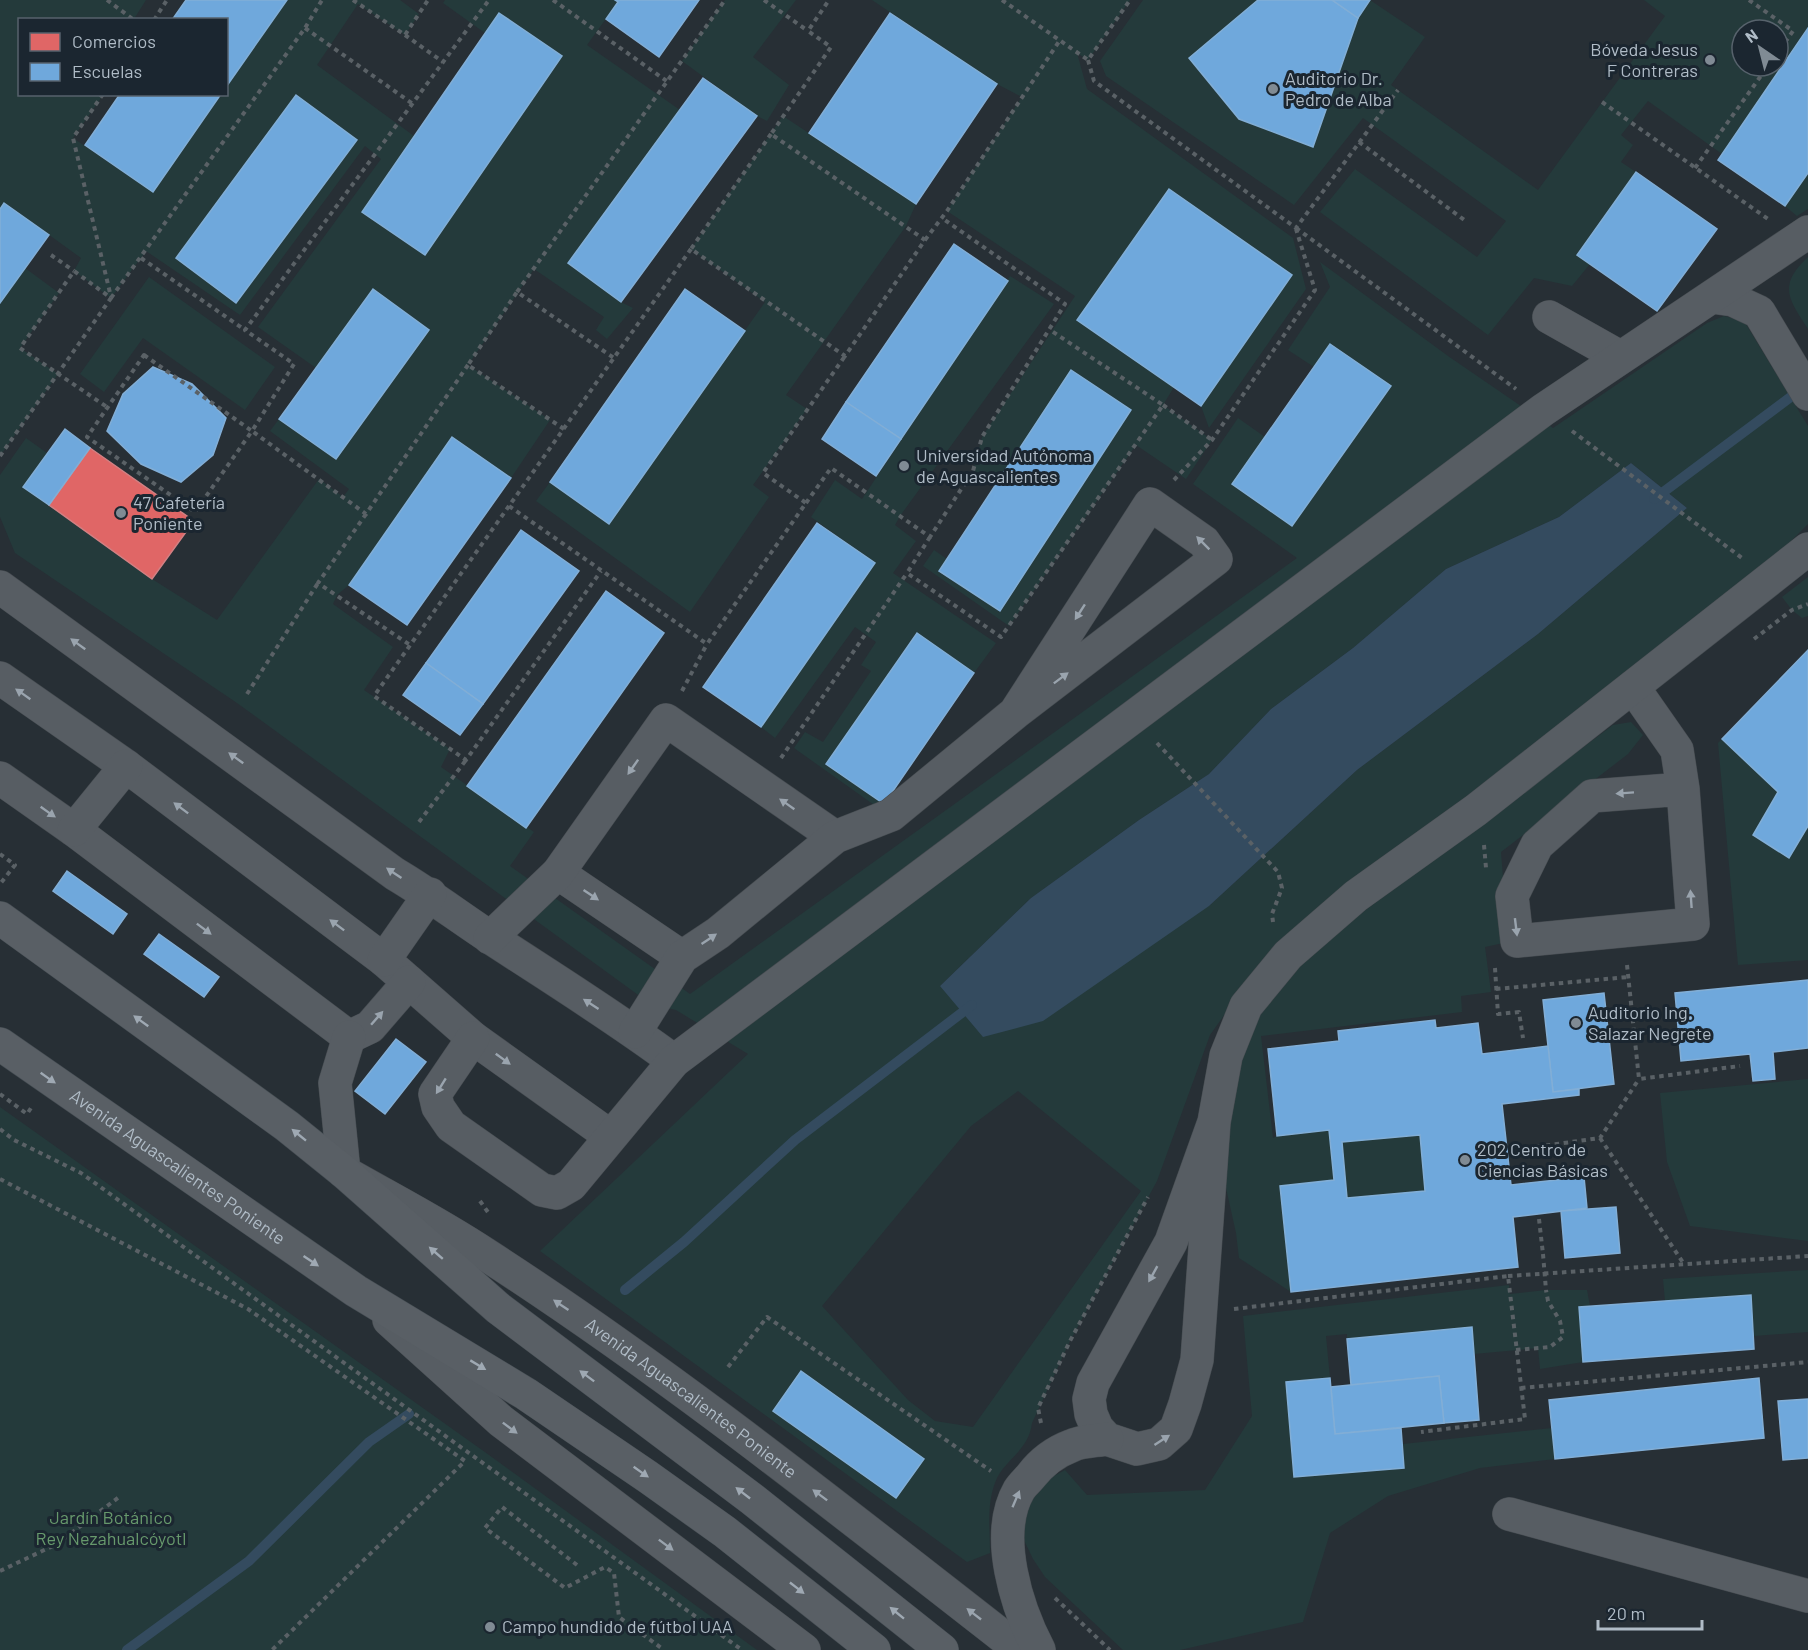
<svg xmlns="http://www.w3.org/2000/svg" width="1808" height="1650" viewBox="0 0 1808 1650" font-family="Barlow,sans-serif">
<rect width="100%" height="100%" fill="#272f35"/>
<g fill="#243a3b" fill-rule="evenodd">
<path d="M 0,0 L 146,0 L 134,19 L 20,20 L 20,94 L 103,95 L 73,138 L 153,192 L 221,95 L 226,94 L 227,86 L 287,0 L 400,0 L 419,14 L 405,35 L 358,4 L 317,65 L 414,136 L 362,212 L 425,255 L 562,56 L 499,13 L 485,33 L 443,3 L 445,0 L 615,0 L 618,2 L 587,45 L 680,110 L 568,263 L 621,302 L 633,308 L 607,339 L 596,330 L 604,317 L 534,269 L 468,365 L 550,420 L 511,478 L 452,437 L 349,585 L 337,595 L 333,604 L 393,647 L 364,690 L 450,749 L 441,767 L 534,832 L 510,866 L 690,994 L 1297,558 L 1193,484 L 1238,418 L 1265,437 L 1232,484 L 1292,526 L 1391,386 L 1331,344 L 1314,367 L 1288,350 L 1330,287 L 1320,262 L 1448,356 L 1553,428 L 1707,323 L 1724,316 L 1744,321 L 1808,426 L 1808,524 L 1760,572 L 1237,997 L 1210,1035 L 1157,1181 L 1070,1341 L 1032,1423 C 1029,1449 1007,1459 997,1478 C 986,1502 990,1528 990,1553 L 967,1562 L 540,1251 L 748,1054 L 676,1010 L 652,1005 L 237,703 L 15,553 L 0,517 L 0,475 L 26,438 L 47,453 L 23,487 L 152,579 L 217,620 L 319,479 L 343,497 L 349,489 L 270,431 L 279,419 L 336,459 L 429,330 L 373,289 L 316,368 L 258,327 L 381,159 L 365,146 L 240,315 L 146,251 L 111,298 L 74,271 L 81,258 L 5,203 L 0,209 ZM 296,96 L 357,140 L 236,303 L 176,258 ZM 1631,463 L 1687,508 L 1538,634 L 1357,770 L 1209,906 L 940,986 L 1031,898 L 1139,820 L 1209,774 L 1271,709 L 1353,648 L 1446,569 L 1559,517 ZM 1018,1091 L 1141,1191 L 973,1427 L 935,1421 L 908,1400 L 822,1306 L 971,1126 Z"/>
<polygon points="725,0 796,0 753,57 789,85 767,121 757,116 682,61"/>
<polygon points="872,0 1130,0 1088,60 1077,53 1087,89 1293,238 1306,289 1209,428 1201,406 1168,190 1077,320 1174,387 1163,405 1212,440 1186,479 1136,445 1009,626 923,566 934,550 947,559 939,572 1000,610 1131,410 1071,371 997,483 973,471 982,437 1075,296 947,211 1022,97 997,84"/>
<path d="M 1143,0 L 1258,0 L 1189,58 L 1239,119 L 1313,147 L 1358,18 L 1370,0 L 1425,37 L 1391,85 L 1538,190 L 1665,16 L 1644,0 L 1808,0 L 1808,28 L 1722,154 L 1648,101 L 1621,135 L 1633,145 L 1621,162 L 1636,172 L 1577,254 L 1590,264 L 1572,286 L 1534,278 L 1488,335 L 1320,212 L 1355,169 L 1477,257 L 1506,221 L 1363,118 L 1294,205 L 1106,76 L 1100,61 ZM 1742,30 L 1778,30 L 1778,66 L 1742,66 Z"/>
<polygon points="783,116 916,204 906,226 786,395 807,409 753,485 769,497 690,612 536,501 550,482 609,523 765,302 691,249"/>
<polygon points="1808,173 1808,209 1797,216 1785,206"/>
<path d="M 1808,257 L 1808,329 C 1789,299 1777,286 1808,257 Z"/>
<polygon points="25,268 59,293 20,348 58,374 0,456 0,303"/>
<polygon points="1010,276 1054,304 900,516 895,525 916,541 893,573 996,643 974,673 916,633 826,764 880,801 877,807 794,748 805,732 823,742 871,671 861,665 876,642 855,627 775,738 761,727 875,563 811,517 835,480 862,499"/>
<polygon points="149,277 275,367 245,410 143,338 104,392 80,374"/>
<polygon points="1808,577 1808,616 1802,618 1792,610 1782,597"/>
<polygon points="1631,722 1643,735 1628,754 1501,852 1508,942 1485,947 1491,992 1461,996 1462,1012 1261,1036 1273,1138 1277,1136 1329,1130 1334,1180 1280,1187 1291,1292 1239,1258 1236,1233 1220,1161 1226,1102 1255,1022 1281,985 1320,944 1613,725"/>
<polygon points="1722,739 1778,792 1753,835 1789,858 1808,826 1808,960 1738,965 1718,743"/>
<polygon points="1808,1079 1808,1241 1690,1226 1667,1162 1660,1093"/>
<polygon points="0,1107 489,1455 757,1650 0,1650"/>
<polygon points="1420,1135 1425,1191 1347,1198 1342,1142"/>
<polygon points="1808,1270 1808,1332 1754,1336 1750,1295 1665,1301 1663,1279"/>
<polygon points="1509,1285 1510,1294 1546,1290 1587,1290 1590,1306 1579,1307 1583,1362 1540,1369 1538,1348 1474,1354 1471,1328 1347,1339 1347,1334 1326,1336 1330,1378 1286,1382 1294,1477 1404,1468 1403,1444 1552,1428 1555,1459 1480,1468 1388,1496 1330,1533 1303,1622 1180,1650 1123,1650 1045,1577 1033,1559 1023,1538 1024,1517 1031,1500 1043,1482 1065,1470 1087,1495 1205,1490 1252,1416 1243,1316"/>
</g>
<polygon fill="#344b5f" points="1631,463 1687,508 1538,634 1357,770 1209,906 1043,1021 983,1037 940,986 1031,898 1139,820 1209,774 1271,709 1353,648 1446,569 1559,517"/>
<polygon fill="#e06666" stroke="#d28083" stroke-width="1.5" points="90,448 194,521 152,579 49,505"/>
<g fill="#6fa8dc" stroke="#82aed6" stroke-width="1.5" fill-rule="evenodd">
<polygon points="186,0 287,0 226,87 226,20 172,20"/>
<polygon points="615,0 699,0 659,57 606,19 618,2"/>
<polygon points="1258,0 1332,0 1358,18 1313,147 1239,119 1189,58"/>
<polygon points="1332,0 1370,0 1358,18"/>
<polygon points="499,13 562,56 425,255 362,212"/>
<polygon points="890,13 997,84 916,204 809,133"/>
<polygon points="1808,28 1808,173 1785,206 1718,160"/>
<polygon points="703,78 757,116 621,302 568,263"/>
<polygon points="120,94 221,94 153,192 85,145"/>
<polygon points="296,95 357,140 236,303 176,258"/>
<polygon points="1636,172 1717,229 1657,311 1577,255"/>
<polygon points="1169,189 1292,275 1201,406 1077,320"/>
<polygon points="4,203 49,235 0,303 0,209"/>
<polygon points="954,244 1008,281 901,439 846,402"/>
<polygon points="373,289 429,330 336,459 279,419"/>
<polygon points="685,289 745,331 609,524 550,482"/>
<polygon points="1330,344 1391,386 1292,526 1232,484"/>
<polygon points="153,367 192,384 226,418 213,455 181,482 141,464 107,431 123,394"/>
<polygon points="1071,370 1131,410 1000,611 939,571"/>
<polygon points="846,402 901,439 876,476 822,439"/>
<polygon points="65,429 90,448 49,505 23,487"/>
<polygon points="452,437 511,478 407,625 349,585"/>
<polygon points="817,523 875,563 761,727 703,687"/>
<polygon points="521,530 579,571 483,704 426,663"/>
<polygon points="606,591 664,633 526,828 467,786"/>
<polygon points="917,633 974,673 884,804 826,764"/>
<polygon points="1808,650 1808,826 1789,858 1753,835 1778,792 1722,739"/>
<polygon points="426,663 483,704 460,735 403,695"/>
<polygon points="67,871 127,914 113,934 53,891"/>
<polygon points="159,934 219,977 204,997 144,954"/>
<polygon points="1808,980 1808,1048 1773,1052 1775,1079 1753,1081 1750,1054 1681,1061 1675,993"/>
<polygon points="1604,993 1614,1084 1553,1092 1543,1000"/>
<path d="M 1435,1020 L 1436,1028 L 1478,1023 L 1482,1054 L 1548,1046 L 1553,1092 L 1579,1089 L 1579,1095 L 1502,1104 L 1511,1185 L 1584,1177 L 1587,1208 L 1513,1217 L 1518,1267 L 1291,1292 L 1280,1186 L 1334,1180 L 1329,1130 L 1277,1136 L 1268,1049 L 1339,1041 L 1338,1031 ZM 1420,1135 L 1425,1191 L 1347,1198 L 1342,1142 Z"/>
<polygon points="396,1039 426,1062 385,1114 355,1091"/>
<polygon points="1616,1207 1620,1253 1565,1258 1561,1211"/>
<polygon points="1751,1295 1754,1349 1583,1362 1579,1307"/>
<polygon points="1472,1327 1479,1420 1444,1423 1439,1376 1351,1385 1347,1339"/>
<polygon points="801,1371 924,1459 896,1498 773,1411"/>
<polygon points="1439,1376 1444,1423 1335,1434 1331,1387"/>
<polygon points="1330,1378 1335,1434 1401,1428 1404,1468 1294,1477 1286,1382"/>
<polygon points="1759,1378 1764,1438 1555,1459 1549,1400"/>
<polygon points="1808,1399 1808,1458 1783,1460 1778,1401"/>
</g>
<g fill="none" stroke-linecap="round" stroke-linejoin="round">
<g stroke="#344b5f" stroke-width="10">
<polyline points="1654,499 1800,390"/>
<polyline points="625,1290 684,1242 795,1140 972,1005"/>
<polyline points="127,1650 249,1561 369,1442 409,1414"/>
</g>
<g stroke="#454b50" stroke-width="34">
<g id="minor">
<polyline points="1712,297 1733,300 1759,312 1808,394"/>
<polyline points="1549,317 1620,357"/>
<path d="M 0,587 L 395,874 C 429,894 459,917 491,938 C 552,978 615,1017 674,1061"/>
<polyline points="0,678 126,766 384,960 473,1038 610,1136"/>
<polyline points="1633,687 1677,750 1683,789 1693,924 1517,941 1512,896 1537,845 1592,796 1683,789"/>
<polyline points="0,778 74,830 349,1037 370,1027 409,982"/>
<polyline points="74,830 126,766"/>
<polyline points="558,873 682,957"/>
<polyline points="490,938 558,873 666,720 835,837"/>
<polyline points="384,960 430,894"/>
<polyline points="635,1032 682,957 718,933 835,837 891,815 1015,713 1216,559 1204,542 1150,504 1015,713"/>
<path id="s1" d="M 349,1037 L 335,1083 L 344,1172 C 391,1199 440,1224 485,1254 C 671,1374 845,1514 1020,1650"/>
<polyline points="473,1038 435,1094 438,1107 451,1126 542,1190 557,1193 571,1185 674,1061 1543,410 1808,232"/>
<polyline points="1214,1122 1171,1242 1093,1383 1089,1399 1091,1414 1097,1428 1107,1439 1137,1449 1159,1444 1176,1429 1185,1404 1197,1360 1214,1122 1226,1056 1246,1006 1288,955 1356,896 1476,810 1808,549"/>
<polyline points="389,1320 501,1421 804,1650"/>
<polyline points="1509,1514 1808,1596"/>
<path d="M 1039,1650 C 1017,1608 993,1535 1019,1490 C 1022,1485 1027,1481 1031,1476 C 1041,1463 1055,1452 1071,1446 C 1081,1441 1096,1441 1107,1439"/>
</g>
</g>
<g stroke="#444c52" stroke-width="34">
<g id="major">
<polyline points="0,918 287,1126 344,1172 498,1308 752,1499 942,1650"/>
<path id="s2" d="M 0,1044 L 356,1291 L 526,1394 L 648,1477 L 725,1532 L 874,1650"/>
</g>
</g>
<g stroke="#5a6166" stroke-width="4" stroke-dasharray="4.5 4.5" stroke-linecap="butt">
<polyline points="107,0 134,20"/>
<polyline points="353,0 405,35 428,0"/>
<polyline points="553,0 668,82"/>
<polyline points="764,0 808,31"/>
<polyline points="1002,0 1088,60 1130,0"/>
<polyline points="1749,0 1793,31 1778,52"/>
<polyline points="154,20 167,0"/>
<polyline points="305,28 413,104"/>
<polyline points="405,35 443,62"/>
<polyline points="1088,60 1094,81 1296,228 1398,90"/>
<polyline points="103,94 73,138 111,297"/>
<polyline points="1602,102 1768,219"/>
<polyline points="771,134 691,249 845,356 925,240 771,134 831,47 808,31 829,0"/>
<polyline points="1359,142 1467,222"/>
<polyline points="1695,168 1768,66"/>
<polyline points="1296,228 1516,389"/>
<polyline points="925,240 947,211 1060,40"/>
<polyline points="691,249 509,506 707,644 806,503 763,473 845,356"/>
<polyline points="51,255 74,271"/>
<polyline points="141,258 245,330"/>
<polyline points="517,292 725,0"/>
<polyline points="111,298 305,28 322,0"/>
<polygon points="144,355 252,431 195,512 87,437"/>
<polyline points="468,365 366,514 252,431 294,364 245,330 489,0"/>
<polyline points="1163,405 1212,440"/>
<polyline points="564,429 468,365 517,292 614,358"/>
<polyline points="1572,431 1742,558"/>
<polyline points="0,456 111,298 74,271 20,348 107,407"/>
<polyline points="1174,480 1212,440 1315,290 1296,229"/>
<polyline points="806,503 831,468 930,537 973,471 982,437 1065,304 942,218"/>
<polyline points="509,506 374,696 466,760 601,571"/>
<polyline points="366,514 318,583 410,645"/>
<polyline points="930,537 907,573 1001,637 1163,405 1050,330"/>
<polyline points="1754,639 1792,610 1808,604"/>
<polyline points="682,691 707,644"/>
<polyline points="247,694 318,583"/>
<polyline points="1157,743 1278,872 1282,888 1272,914 1273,922"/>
<polyline points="781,758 907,573"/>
<polyline points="419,822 466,760"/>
<polyline points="1484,845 1486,868"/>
<polyline points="0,854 15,865 0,884"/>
<polyline points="1627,965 1639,1079 1740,1066"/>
<polyline points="1495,968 1498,1014 1519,1012 1523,1038"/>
<polyline points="1496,989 1628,977"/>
<polyline points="0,1094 27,1114 31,1108"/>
<polyline points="0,1129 14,1140 81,1173 742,1650"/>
<polyline points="1600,1138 1684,1264"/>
<polyline points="1528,1148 1600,1138 1639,1079"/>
<polyline points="0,1179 248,1309 465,1461 272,1650"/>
<polyline points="480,1201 490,1215"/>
<polyline points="1539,1219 1543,1254"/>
<polyline points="1508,1276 1808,1256"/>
<polyline points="1234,1309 1508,1276 1525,1419 1421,1432"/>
<polyline points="1516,1350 1550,1347 1563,1337 1560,1321 1548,1301 1546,1290"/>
<polyline points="728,1367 767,1317 991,1471"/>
<polyline points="1521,1388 1808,1362"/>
<polyline points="1041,1423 1038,1408 1070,1341 1148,1197"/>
<polyline points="577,1565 502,1507 485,1528 565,1588 605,1567 614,1573 619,1617 664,1650"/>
<polyline points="0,1571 57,1544 119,1497"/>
<polyline points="1055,1598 1110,1650"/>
</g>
<use href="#minor" stroke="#575d63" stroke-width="33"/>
<use href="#major" stroke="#595f65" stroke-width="33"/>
<polyline stroke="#5a6166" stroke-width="4" stroke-dasharray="4.5 4.5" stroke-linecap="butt" points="1543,1254 1546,1290"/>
</g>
<defs><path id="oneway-solid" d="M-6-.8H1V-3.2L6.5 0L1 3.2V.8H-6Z" transform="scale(1.5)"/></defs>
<g fill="#9aa4ae">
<use href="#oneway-solid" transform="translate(1203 543) rotate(-135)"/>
<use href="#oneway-solid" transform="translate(1080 612) rotate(123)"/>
<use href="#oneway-solid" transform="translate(78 644) rotate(-144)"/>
<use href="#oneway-solid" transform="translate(1061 678) rotate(-37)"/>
<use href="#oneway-solid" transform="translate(23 694) rotate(-145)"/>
<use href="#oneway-solid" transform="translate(236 758) rotate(-144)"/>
<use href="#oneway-solid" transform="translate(633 767) rotate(125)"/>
<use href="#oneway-solid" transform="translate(1625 793) rotate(176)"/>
<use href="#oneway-solid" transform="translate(787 804) rotate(-145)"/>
<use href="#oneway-solid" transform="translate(181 808) rotate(-143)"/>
<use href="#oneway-solid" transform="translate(48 812) rotate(35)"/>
<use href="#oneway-solid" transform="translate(394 873) rotate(-146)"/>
<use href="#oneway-solid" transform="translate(591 895) rotate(34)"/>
<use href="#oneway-solid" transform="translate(1691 899) rotate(-94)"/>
<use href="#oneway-solid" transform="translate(337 925) rotate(-143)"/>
<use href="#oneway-solid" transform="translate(1516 927) rotate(83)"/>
<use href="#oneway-solid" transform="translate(204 929) rotate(37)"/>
<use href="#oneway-solid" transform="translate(709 939) rotate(-34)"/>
<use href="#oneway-solid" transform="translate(591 1004) rotate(-147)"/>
<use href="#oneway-solid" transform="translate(377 1018) rotate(-49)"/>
<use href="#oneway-solid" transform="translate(503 1059) rotate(36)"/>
<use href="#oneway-solid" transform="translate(441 1086) rotate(122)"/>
<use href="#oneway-solid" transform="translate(1153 1274) rotate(119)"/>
<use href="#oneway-solid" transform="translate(561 1305) rotate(-146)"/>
<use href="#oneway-solid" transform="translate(510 1428) rotate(37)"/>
<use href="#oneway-solid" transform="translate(1162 1440) rotate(-33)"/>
<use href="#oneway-solid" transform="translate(820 1495) rotate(-143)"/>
<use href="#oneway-solid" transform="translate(1016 1499) rotate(-67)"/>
<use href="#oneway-solid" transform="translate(666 1545) rotate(37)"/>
<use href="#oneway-solid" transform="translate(974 1614) rotate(-142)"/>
</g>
<g fill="#9fa9b3">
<use href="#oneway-solid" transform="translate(141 1021) rotate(-144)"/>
<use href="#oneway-solid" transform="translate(48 1078) rotate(35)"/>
<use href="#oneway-solid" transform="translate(299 1135) rotate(-141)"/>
<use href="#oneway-solid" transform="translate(436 1253) rotate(-139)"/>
<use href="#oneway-solid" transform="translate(311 1261) rotate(34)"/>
<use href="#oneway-solid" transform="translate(478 1365) rotate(31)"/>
<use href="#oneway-solid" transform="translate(587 1376) rotate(-143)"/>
<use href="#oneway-solid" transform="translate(641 1472) rotate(35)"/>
<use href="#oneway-solid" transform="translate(743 1493) rotate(-142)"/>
<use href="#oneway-solid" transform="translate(797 1588) rotate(38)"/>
<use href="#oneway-solid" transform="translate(897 1613) rotate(-141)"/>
</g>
<g fill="#808b94" stroke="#1b2630" stroke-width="2">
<circle cx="1710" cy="60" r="6"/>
<circle cx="1273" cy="89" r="6"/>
<circle cx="904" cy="466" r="6"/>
<circle cx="121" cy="513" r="6"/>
<circle cx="1576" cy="1023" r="6"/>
<circle cx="1465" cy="1160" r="6"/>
<circle cx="490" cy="1627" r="6"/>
</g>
<g text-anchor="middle" stroke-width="6" stroke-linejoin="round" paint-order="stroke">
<g font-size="18" fill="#b0bcc7" stroke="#1b2630" text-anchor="start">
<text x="1698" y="56" text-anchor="end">Bóveda Jesus<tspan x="1698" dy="21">F Contreras</tspan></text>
<text x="1285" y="85">Auditorio Dr.<tspan x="1285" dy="21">Pedro de Alba</tspan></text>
<text x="916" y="462">Universidad Autónoma<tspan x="916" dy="21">de Aguascalientes</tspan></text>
<text x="133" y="509">47 Cafetería<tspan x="133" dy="21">Poniente</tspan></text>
<text x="1588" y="1019">Auditorio Ing.<tspan x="1588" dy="21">Salazar Negrete</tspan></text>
<text x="1477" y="1156">202 Centro de<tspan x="1477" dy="21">Ciencias Básicas</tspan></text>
<text x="502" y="1633">Campo hundido de fútbol UAA</text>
</g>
<g font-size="18" fill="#b0bcc7" stroke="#1b2630">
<text dy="6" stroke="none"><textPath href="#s2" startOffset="216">Avenida Aguascalientes Poniente</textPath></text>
<text dy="6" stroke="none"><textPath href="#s1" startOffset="552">Avenida Aguascalientes Poniente</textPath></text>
</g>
<g font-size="18" fill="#67996c" stroke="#1b2630">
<text x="111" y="1524">Jardín Botánico<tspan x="111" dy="21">Rey Nezahualcóyotl</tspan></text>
</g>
</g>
<rect x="18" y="18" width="210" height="78" fill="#1b2630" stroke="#57626c" stroke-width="1.5"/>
<rect x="30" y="33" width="30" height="18" fill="#e06666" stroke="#57626c" stroke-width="1.5"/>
<text x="72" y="48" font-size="18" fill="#b0bcc7">Comercios</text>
<rect x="30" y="63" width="30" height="18" fill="#6fa8dc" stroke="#57626c" stroke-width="1.5"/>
<text x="72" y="78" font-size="18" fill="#b0bcc7">Escuelas</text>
<g transform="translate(1760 48) rotate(325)"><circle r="28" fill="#1b2630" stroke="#57626c" stroke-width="1.5"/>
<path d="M0-4.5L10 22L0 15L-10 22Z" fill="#808b94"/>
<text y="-9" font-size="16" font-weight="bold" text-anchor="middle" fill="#b0bcc7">N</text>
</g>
<path d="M1598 1620v9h104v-9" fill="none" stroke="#b0bcc7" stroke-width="3"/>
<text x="1607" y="1620" font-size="18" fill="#b0bcc7" stroke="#1b2630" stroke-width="4.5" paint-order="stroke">20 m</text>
</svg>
